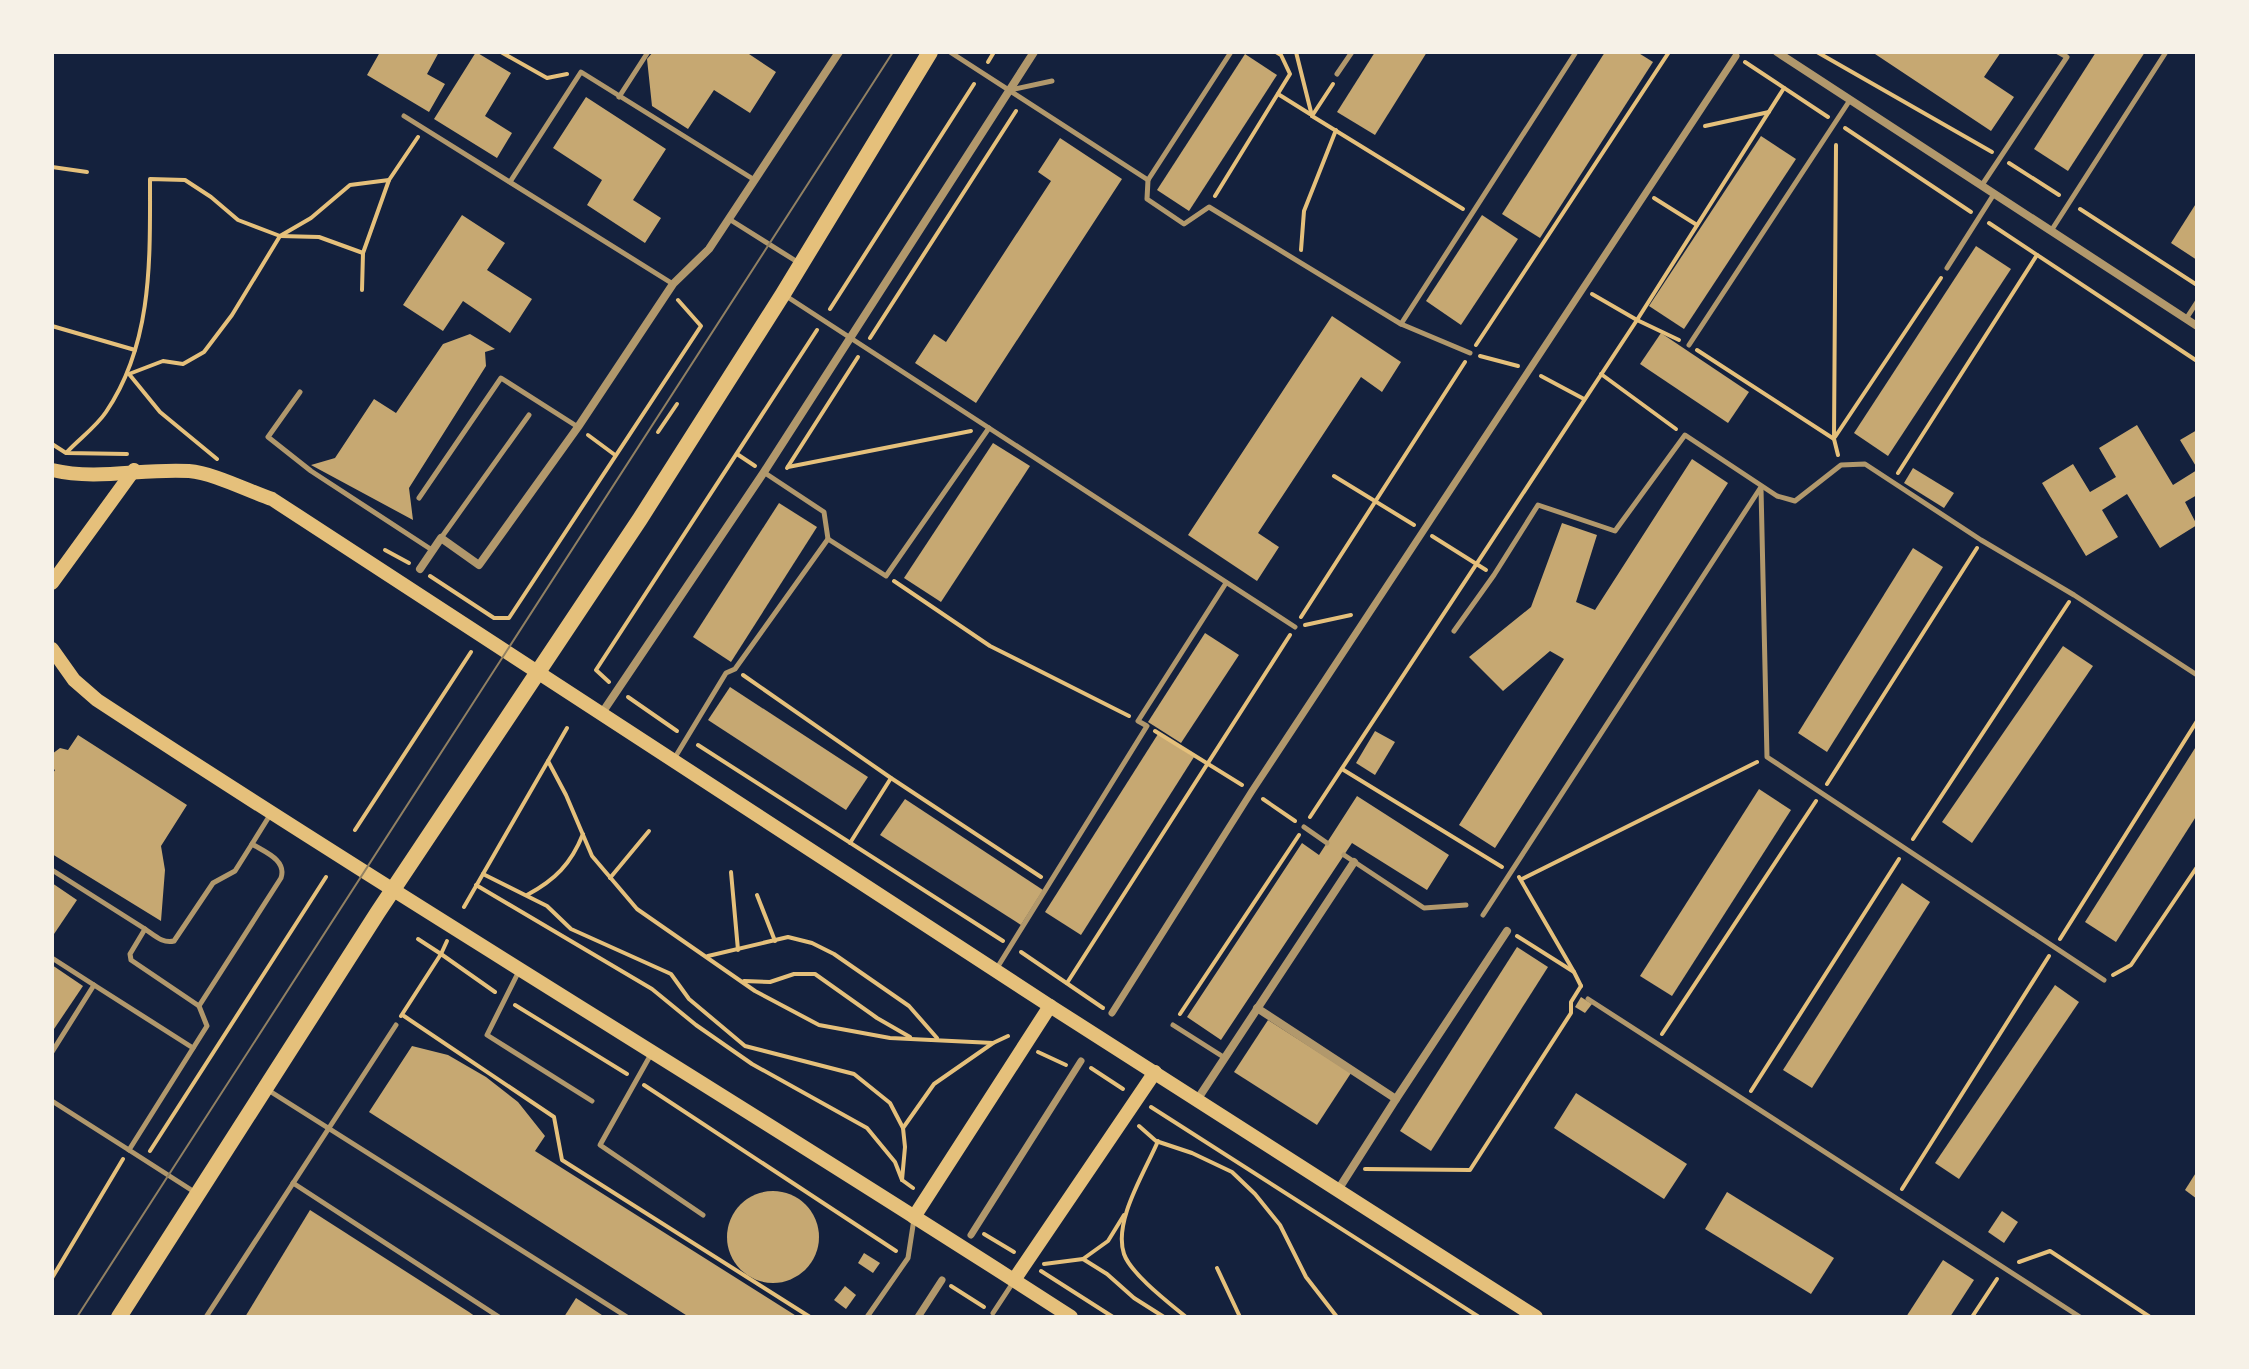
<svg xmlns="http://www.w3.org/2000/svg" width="2249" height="1369" viewBox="0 0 2249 1369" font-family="'Source Sans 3',sans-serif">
<rect width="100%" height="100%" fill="#14213d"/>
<g fill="#c6a872">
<polygon points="380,52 439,52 427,74 445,84 429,112 367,75"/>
<polygon points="476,52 511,73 485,116 512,133 497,158 434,119"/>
<polygon points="653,52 746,52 776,72 750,113 714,90 688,129 652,106 647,59"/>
<polygon points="1375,52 1427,52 1375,135 1337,112"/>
<polygon points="1605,52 1637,52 1653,62 1540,238 1502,214"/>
<polygon points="1872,52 2001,52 1984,77 2014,97 1991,131"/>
<polygon points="2096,52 2145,52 2068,171 2034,149"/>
<polygon points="1245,54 1277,75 1189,211 1157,190"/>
<polygon points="586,97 666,149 633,200 661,218 645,243 587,205 602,180 553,148"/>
<polygon points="1761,136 1796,159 1684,329 1649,306"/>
<polygon points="1060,138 1122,179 976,403 915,363 934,334 946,342 1051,181 1038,172"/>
<polygon points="2197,202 2197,260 2171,243"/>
<polygon points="462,215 505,243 487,270 532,299 510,333 463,301 443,331 403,305"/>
<polygon points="1482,215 1518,239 1461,325 1426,301"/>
<polygon points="1976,246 2011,269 1888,456 1854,433"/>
<polygon points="1332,316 1401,362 1382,392 1361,377 1258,533 1279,547 1257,581 1188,535"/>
<polygon points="1661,333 1749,392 1728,423 1640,364"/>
<polygon points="470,334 495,349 485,352 486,366 409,488 413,520 311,465 335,458 374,399 396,413 443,344"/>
<polygon points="2137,425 2173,485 2197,470 2197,495 2185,502 2197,525 2160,548 2127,494 2102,510 2118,537 2086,556 2042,483 2073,464 2090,492 2116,477 2099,448"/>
<polygon points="2197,430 2197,468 2180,440"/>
<polygon points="993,443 1030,466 941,602 904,578"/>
<polygon points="1692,459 1728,483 1495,848 1459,825 1564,659 1550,651 1503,691 1469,657 1531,607 1562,523 1597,535 1576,602 1595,610"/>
<polygon points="1913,468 1954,493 1944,508 1904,483"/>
<polygon points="779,503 817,527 731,662 693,637"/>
<polygon points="1913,548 1943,567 1827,752 1798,733"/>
<polygon points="1205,633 1239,655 1181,743 1148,722"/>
<polygon points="2063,646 2093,666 1972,843 1942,822"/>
<polygon points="730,687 868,777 846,810 708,720"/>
<polygon points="1375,731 1395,742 1375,775 1356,763"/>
<polygon points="1158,734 1194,757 1081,935 1045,912"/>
<polygon points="78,735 187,805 161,846 165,870 161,921 52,854 52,775 55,770 52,768 52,754 60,748 68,750"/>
<polygon points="2197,745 2197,815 2116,942 2085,922"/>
<polygon points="1759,789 1791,810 1672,996 1640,976"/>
<polygon points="1357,796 1449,855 1427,890 1352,843 1221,1040 1187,1017 1302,843 1319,855"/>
<polygon points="905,799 1043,890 1021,925 880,835"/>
<polygon points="52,883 77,900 52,937"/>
<polygon points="1902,883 1930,902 1812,1088 1783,1070"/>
<polygon points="1517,947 1548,967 1431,1151 1400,1131"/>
<polygon points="52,965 83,986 52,1032"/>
<polygon points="2055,985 2079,1002 1959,1179 1935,1163"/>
<polygon points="1581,997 1592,1004 1585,1013 1575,1007"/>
<polygon points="1268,1020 1351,1073 1317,1125 1234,1072"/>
<polygon points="412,1046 448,1055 486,1077 518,1102 545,1136 535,1151 798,1317 689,1317 369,1112"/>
<polygon points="1576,1093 1687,1164 1664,1199 1554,1128"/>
<polygon points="2197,1171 2197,1199 2185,1190"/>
<circle cx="773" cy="1237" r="46"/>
<polygon points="1727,1192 1834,1258 1811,1294 1705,1229"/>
<polygon points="310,1210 469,1312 476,1317 245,1317"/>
<polygon points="2002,1211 2018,1222 2004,1243 1988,1232"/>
<polygon points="864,1253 880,1263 873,1273 858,1263"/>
<polygon points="1943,1260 1974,1280 1950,1317 1906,1317"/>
<polygon points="845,1286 856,1295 846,1309 834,1300"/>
<polygon points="576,1298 605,1317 564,1317"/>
</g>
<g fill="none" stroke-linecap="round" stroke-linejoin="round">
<g stroke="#e5c07b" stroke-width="4">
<polyline points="501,52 547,78 567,74"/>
<polyline points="1296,52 1312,116"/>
<polyline points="1817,52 1992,152"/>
<polyline points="988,62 994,52"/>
<polyline points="1745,62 1828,117"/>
<polyline points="1333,84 1312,116 1463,209"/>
<polyline points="1278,94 1310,114"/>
<polyline points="1705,126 1769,112"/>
<polyline points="1845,128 1971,212"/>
<polyline points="2009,163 2059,195"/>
<polyline points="52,167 87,172"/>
<polyline points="1215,196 1290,74 1281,55 1276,52"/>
<polyline points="1654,198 1697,225"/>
<polyline points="2080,209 2197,285"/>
<polyline points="1989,223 2197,361"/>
<polyline points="1301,250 1304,211 1336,130"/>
<polyline points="362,290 363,253 389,180 418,137"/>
<polyline points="1592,294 1637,320 1679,340"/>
<polyline points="830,309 974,84"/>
<polyline points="52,326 135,350"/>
<polyline points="870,338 1016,111"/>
<polyline points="1476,345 1669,52"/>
<polyline points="1697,350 1834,439 1838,455"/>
<polyline points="1480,356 1518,366"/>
<polyline points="1601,374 1676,429"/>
<polyline points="1541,376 1584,399"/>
<polyline points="658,432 677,404"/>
<polyline points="588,435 615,455"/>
<polyline points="1835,437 1941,278"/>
<polyline points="1834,439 1836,145"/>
<polyline points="52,444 66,453 127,454"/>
<path d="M 67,452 C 79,439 96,427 106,412 C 153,343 150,259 150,179 L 185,180 L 211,197 L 238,220 L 280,236 L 319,237 L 363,253"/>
<polyline points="737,454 755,466"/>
<polyline points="217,459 160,412 129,374 163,361 183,364 204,352 232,315 280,236 311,218 350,185 389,180"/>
<polyline points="788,467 971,431"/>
<polyline points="787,468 858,357"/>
<polyline points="1898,473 2037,255"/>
<polyline points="1334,476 1414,525"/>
<polyline points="1432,536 1486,570"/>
<polyline points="385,550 409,563"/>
<polyline points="430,576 494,618 509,618 701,326 678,300"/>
<polyline points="894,581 990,646 1129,716"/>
<polyline points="1301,617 1465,362"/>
<polyline points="1305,625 1351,615"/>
<polyline points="743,675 891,778 1041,877"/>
<polyline points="609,682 596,670 817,330"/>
<polyline points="628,697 677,731"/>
<polyline points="1155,731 1242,785"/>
<polyline points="698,745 1003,941"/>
<polyline points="548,761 566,795 592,856 637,909 755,991 819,1025 890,1038 993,1043 1008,1036"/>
<polyline points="1342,769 1502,867"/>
<polyline points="1827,784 1977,548"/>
<polyline points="1263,799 1295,821"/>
<polyline points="1310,817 1637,320 1784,88"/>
<polyline points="355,830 471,652"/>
<polyline points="1913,839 2069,602"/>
<polyline points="850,843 891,778"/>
<polyline points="731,872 738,950"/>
<polyline points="483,874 547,906 571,929 671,974 689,999 745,1046 854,1074 890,1103 903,1128 905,1147 902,1180"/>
<polyline points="1519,877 1574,972"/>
<polyline points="610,878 649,831"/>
<polyline points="1522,879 1757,762"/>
<polyline points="476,885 652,989 696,1025 752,1064 867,1128 895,1162 902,1180 913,1188"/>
<path d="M 527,895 C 555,880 571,864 583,834"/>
<polyline points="757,895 775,941"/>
<polyline points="464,907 567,728"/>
<polyline points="1517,936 1574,972 1581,986"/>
<polyline points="418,939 441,954 447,941"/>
<polyline points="2060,939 2197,721"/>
<polyline points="1021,952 1103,1008"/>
<polyline points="708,956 788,937 812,943 834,954 909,1006 937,1038"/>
<polyline points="2113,975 2131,965 2197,867"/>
<polyline points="744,981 770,982 794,974 815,974 877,1018 910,1037"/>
<polyline points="1067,983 1290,635"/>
<polyline points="515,1005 627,1074"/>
<polyline points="1180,1014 1299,835"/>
<polyline points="401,1016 441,954 495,992"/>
<polyline points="404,1016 554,1117 562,1160 810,1317"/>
<polyline points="1662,1034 1816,801"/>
<polyline points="1038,1052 1066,1065"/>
<polyline points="1091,1068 1123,1089"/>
<polyline points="644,1085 896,1251"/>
<polyline points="1751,1091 1899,859"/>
<polyline points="1151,1107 1479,1317"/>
<polyline points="1139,1126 1156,1141 1192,1153 1232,1172 1255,1194 1280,1225 1306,1277 1337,1317"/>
<polyline points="903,1128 934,1084 993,1043"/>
<path d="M 1158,1141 C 1145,1172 1113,1221 1124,1254 C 1131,1274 1169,1303 1186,1317"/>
<polyline points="150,1151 326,877"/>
<polyline points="1365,1169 1470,1170 1571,1013 1571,1002 1581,986"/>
<polyline points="1902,1189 2049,956"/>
<polyline points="984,1234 1014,1252"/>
<polyline points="1083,1259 1108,1241 1124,1215"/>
<polyline points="2019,1262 2050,1251 2150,1317"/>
<polyline points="1044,1264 1083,1259 1107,1274 1134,1298 1164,1317"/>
<polyline points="1217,1268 1240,1317"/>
<polyline points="1041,1271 1113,1317"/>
<polyline points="52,1278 123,1159"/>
<polyline points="951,1286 984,1307"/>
<polyline points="1972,1317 1997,1279"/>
</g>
<g stroke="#b1986c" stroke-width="5">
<polyline points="950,52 1148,180"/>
<polyline points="1231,52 1148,180 1147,199 1184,224 1209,207 1401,324"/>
<polyline points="1337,74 1352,52"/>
<polyline points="1010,90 1052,81"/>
<polyline points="619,97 648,52"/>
<polyline points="404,116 673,284"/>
<polyline points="510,182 581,72 753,179"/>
<polyline points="1982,185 2067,57 2058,52"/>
<polyline points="729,219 799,263"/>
<polyline points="2051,231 2166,52"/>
<polyline points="1947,268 1994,194"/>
<polyline points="786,296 1295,627"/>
<polyline points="2186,319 2197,302"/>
<polyline points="1689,345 1850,100"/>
<polyline points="1470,353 1401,324 1576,52"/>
<polyline points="300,392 268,437 311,471 432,550"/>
<polyline points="765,473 824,512 828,539"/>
<polyline points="1761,488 1767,757 2104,980"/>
<polyline points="419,498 501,378 578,427"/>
<polyline points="441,538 529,415"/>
<polyline points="1454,631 1494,575 1538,505 1615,531 1685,435 1777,496 1795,501 1841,465 1865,464 1981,540 2074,595 2197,675"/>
<polyline points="674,759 726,673 735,669 828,539 886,576 989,428"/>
<polyline points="1304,827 1327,843"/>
<polyline points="1344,855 1424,908 1466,905"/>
<path d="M 52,870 L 145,929 L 130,954 L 131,960 L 199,1006 L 281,878 C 287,860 265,852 252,844 L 270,815"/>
<polyline points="1483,915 1761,487"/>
<path d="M 145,929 C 154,935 163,944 174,941 L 213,883 L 235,871 L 252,844"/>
<polyline points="52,958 94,985"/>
<polyline points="997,968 1147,726 1138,721 1226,583"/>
<polyline points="519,971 487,1035 592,1101"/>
<polyline points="1588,999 2080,1317"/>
<polyline points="1173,1025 1225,1058"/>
<polyline points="52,1052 94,985 193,1048"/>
<polyline points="650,1056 600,1145 703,1215"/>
<polyline points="268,1090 627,1317"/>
<polyline points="52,1101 129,1150"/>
<polyline points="293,1183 499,1317"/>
<polyline points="196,1193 129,1150 207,1026 199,1006"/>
<polyline points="993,1313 1014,1281"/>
<polyline points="206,1317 396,1025"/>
<polyline points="867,1317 908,1258 914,1219"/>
</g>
<g stroke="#b1986c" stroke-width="7">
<polyline points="1112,1013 1252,791 1736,56"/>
<polyline points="971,1235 1081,1061"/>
<polyline points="918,1317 942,1280"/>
</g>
<g stroke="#b1986c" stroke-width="8">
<polyline points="1777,52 2197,326"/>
<polyline points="420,569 441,538 479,565 578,427 673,284 709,249 839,52"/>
<polyline points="602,713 764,472 1034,52"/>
<polyline points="1257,1008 1396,1099 1338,1190"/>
<polyline points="1396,1099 1507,931"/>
<polyline points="1197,1100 1354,862"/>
</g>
<g stroke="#e5c07b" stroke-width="14">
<path d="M 52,470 C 99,481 141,468 189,471 C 214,473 248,491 272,499 L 1050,1006 L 1536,1317"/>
<polyline points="52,583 134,470"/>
<path d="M 52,649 L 74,680 L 97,700 C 419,911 748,1108 1071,1317"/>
<polyline points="914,1217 1050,1006"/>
<polyline points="1014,1280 1155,1072"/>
</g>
<polyline stroke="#e5c07b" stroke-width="16" points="119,1317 378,912 640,519 783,294 930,52"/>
<polyline stroke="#918062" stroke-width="2" points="77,1317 893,52"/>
</g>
<rect width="2249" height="1369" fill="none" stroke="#f6f1e7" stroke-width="108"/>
</svg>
